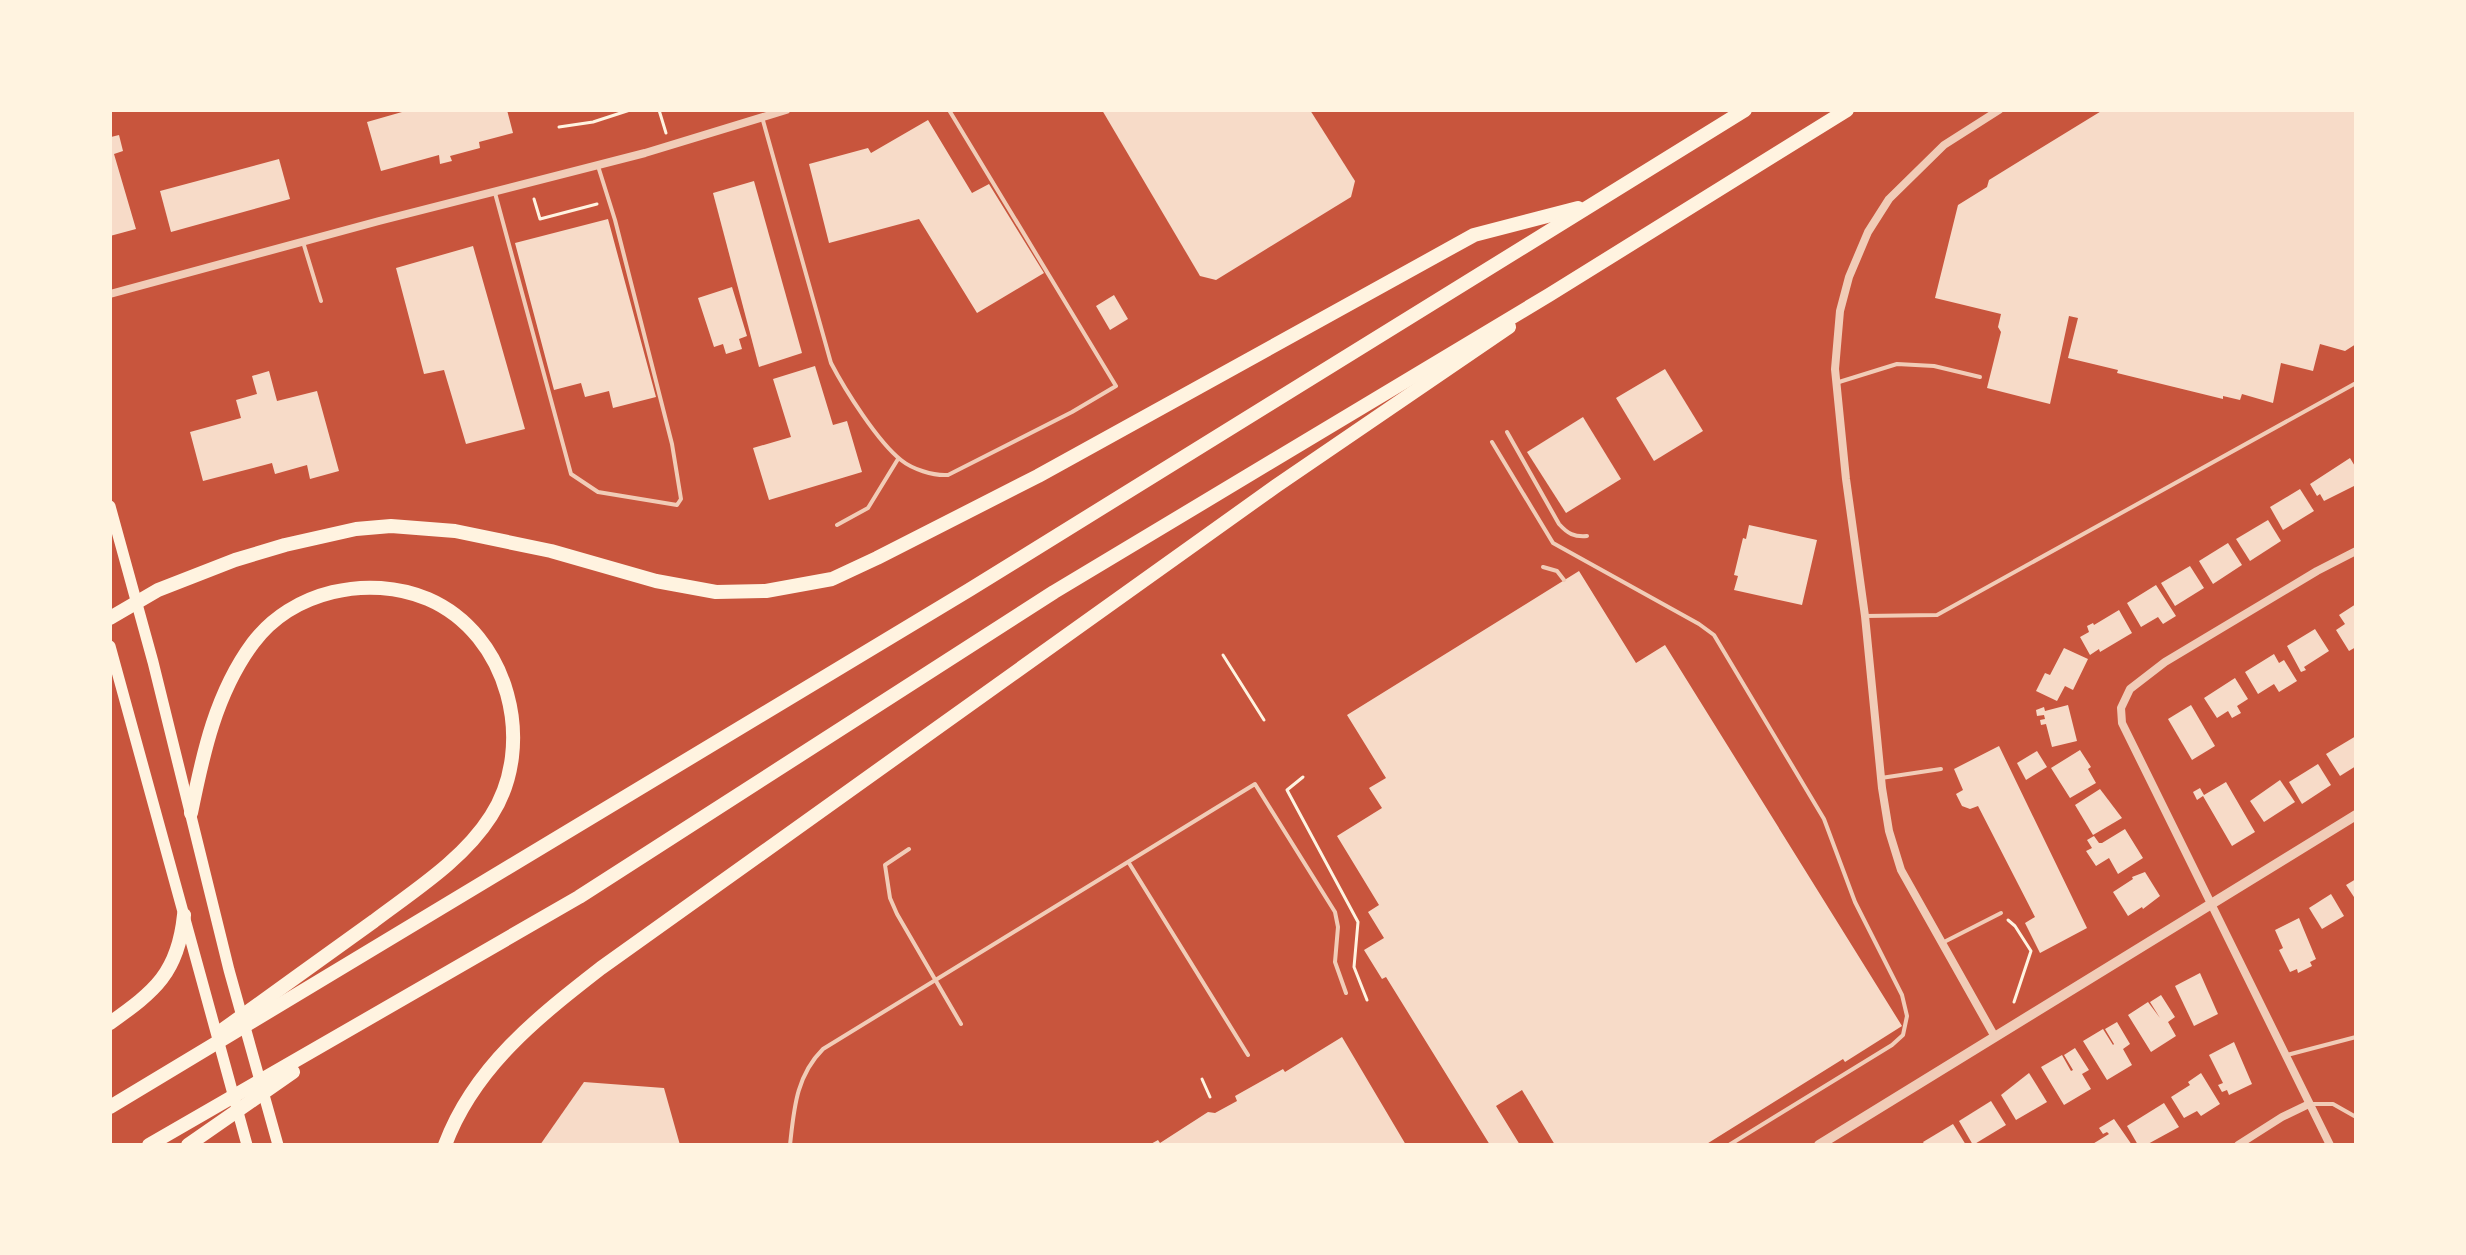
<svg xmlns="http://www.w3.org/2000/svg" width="2466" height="1255" viewBox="0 0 2466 1255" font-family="'Space Grotesk',sans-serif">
<rect width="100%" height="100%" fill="#c8553d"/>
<g fill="#f7dbc8">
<polygon points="409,110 507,110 513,133 479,142 480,148 450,156 452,161 440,164 439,155 381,171 367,122"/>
<polygon points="1102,110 1310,110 1355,181 1351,197 1216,280 1200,276"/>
<polygon points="2103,110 2356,110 2356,344 2345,351 2320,344 2313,371 2281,363 2273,403 2242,394 2240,400 2223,396 2223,399 2117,373 2118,370 2068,358 2078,318 2069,316 2050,404 1987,388 2001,332 1998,327 2001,314 1935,298 1958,205 1987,187 1989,180"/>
<polygon points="928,120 972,193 989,184 1044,273 977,313 919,219 829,243 809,164 868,148 871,153"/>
<polygon points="119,135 123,151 114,154 136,229 110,236 110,143 112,142 111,137"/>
<polygon points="279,159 290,199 171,232 160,191"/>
<polygon points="754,181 802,353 759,367 713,193"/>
<polygon points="608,219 656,397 613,408 609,391 585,397 581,383 554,390 515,243"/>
<polygon points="473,246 525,429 466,444 444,370 424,374 396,268"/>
<polygon points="732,287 747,336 739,339 742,349 726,354 723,344 714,347 698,298"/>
<polygon points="1114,295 1128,319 1110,330 1096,306"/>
<polygon points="815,366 833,425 847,421 862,472 769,500 753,448 791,437 773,379"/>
<polygon points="1665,369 1703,431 1654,461 1616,398"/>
<polygon points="269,371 277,401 317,391 339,471 310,479 307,465 275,474 272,463 203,481 190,432 241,418 236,400 257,394 252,376"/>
<polygon points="1583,417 1621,479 1566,513 1527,452"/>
<polygon points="2350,458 2356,468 2356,485 2324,501 2320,494 2317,496 2310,484"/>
<polygon points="2300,489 2314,511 2283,530 2270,507"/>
<polygon points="2268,520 2281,541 2250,561 2236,539"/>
<polygon points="1749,525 1817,540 1802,605 1734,590 1738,576 1734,575 1743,538 1746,539"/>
<polygon points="2228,543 2242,565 2213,584 2199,561"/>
<polygon points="2190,566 2204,588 2175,606 2161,583"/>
<polygon points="1579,571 1636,663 1665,645 1902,1026 1845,1062 1843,1059 1705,1145 1555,1145 1522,1090 1496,1106 1520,1145 1490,1145 1386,977 1382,979 1364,950 1384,938 1368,912 1379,905 1337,836 1382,808 1369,788 1386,778 1347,715"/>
<polygon points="2156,585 2176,616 2163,624 2158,617 2141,627 2127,603"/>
<polygon points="2356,604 2356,647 2349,651 2336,630 2345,624 2339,615"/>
<polygon points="2119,610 2132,633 2100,652 2099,649 2090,655 2080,637 2089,632 2087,626 2093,623 2094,625"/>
<polygon points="2315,629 2329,651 2304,667 2306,670 2301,672 2287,646"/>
<polygon points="2064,648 2088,659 2073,690 2065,686 2057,701 2036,691 2045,673 2050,675"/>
<polygon points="2274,654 2279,663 2284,660 2297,681 2279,692 2274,684 2258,694 2245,672"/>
<polygon points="2235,678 2248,699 2237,706 2241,713 2232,718 2228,711 2217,718 2204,698"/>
<polygon points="2068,705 2077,741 2052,747 2046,724 2041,725 2040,720 2045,719 2044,715 2037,716 2036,710 2044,707 2045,711"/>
<polygon points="2191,705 2215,746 2192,760 2168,719"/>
<polygon points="2356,736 2356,766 2340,776 2326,754"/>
<polygon points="1999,746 2087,928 2040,953 2025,923 2035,917 1978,806 1970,809 1962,806 1956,794 1963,790 1954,769"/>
<polygon points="2080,750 2091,767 2088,769 2096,783 2070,798 2051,768"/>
<polygon points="2037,751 2047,767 2026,780 2017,763"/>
<polygon points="2318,764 2331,785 2302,804 2289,782"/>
<polygon points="2280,780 2295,802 2264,822 2250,801"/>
<polygon points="2226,782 2255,832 2232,846 2203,796 2197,800 2193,792 2200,788 2204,795"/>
<polygon points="2100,789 2122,818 2093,835 2075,805"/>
<polygon points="2125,829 2143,858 2118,874 2109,858 2096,866 2086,851 2092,848 2087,840 2094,836 2099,843 2102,843"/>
<polygon points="2145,872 2160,896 2143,909 2142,907 2128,916 2113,892 2133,879 2132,877"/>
<polygon points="2356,879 2356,900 2346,885"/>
<polygon points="2331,894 2344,916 2322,929 2309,908"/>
<polygon points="2299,918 2316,959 2310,962 2312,966 2298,973 2297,969 2290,972 2279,950 2283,948 2275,930"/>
<polygon points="2200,973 2218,1014 2194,1026 2175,986"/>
<polygon points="2161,995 2175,1017 2168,1022 2176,1036 2151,1052 2128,1015 2148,1002 2160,1018 2150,1002"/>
<polygon points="2117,1022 2130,1044 2123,1049 2132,1065 2107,1080 2083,1041 2103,1029 2113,1045 2114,1044 2105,1029"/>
<polygon points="1342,1037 1406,1145 1149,1145 1158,1140 1160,1143 1208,1112 1215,1113 1237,1101 1235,1096 1283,1069 1285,1072"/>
<polygon points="2234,1042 2252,1084 2229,1095 2227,1090 2222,1092 2218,1085 2223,1083 2209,1055"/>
<polygon points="2075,1048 2089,1070 2082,1074 2091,1089 2064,1105 2041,1067 2062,1055 2071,1071 2073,1070 2064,1055"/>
<polygon points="2029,1073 2047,1102 2016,1120 2001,1095"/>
<polygon points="2201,1073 2220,1104 2201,1116 2197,1111 2184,1118 2171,1097 2190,1085 2188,1082"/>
<polygon points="584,1082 664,1088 680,1145 540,1145"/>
<polygon points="1991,1101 2006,1125 1973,1145 1959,1121"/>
<polygon points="2164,1103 2179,1127 2146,1145 2138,1145 2127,1126"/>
<polygon points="2114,1119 2132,1145 2091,1145 2109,1134 2107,1132 2103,1134 2099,1128"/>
<polygon points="1953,1124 1966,1145 1925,1145 1923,1142"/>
</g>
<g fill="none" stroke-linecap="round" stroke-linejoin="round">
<g stroke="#fff3e0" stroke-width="3">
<polyline points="659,110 666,133"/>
<polyline points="559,127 593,122 630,110"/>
<polyline points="534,199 540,219 597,204"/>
<polyline points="1223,655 1264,720"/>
<polyline points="1303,777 1287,790 1358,922 1354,967 1367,1000"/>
<polyline points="2008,920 2015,926 2031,951 2014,1002"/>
<polyline points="1202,1079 1210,1097"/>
</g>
<g stroke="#f1ccb7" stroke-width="4">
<path d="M 762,117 L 831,363 C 845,390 878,442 901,460 C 912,469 933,476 948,475 L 1072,412 L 1116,386 L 949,110"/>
<polyline points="495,193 571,474 598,492 677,505 681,499 672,444 615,220 598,166"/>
<polyline points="303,242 321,301"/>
<polyline points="1839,382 1897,364 1934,366 1980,377"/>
<path d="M 1507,432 L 1559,524 C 1568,534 1574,537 1587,536"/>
<polyline points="1492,442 1553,543 1699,624 1714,635 1824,819 1855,902 1902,995 1907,1016 1903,1035 1892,1045 1729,1145"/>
<polyline points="837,525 868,508 898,459"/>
<polyline points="1543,567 1557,571 1564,580"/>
<polyline points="1865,616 1937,615 2356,383"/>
<polyline points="1881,778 1941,769"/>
<polyline points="909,849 885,865 890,898 897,914 961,1024"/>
<polyline points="1129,863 1248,1055"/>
<polyline points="1944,942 2001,913"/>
<polyline points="2287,1055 2356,1037"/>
<polyline points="2310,1104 2333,1104 2356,1117"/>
<path d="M 790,1145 C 794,1109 796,1076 823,1049 L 1255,784 L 1335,912 L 1338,927 L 1335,962 L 1346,993"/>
</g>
<g stroke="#f1ccb7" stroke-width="8">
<polyline points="110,294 379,221 645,153 786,110"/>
<polyline points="1995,1037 1901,870 1889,831 1882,788 1865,616 1846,479 1835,369 1840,311 1849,277 1868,232 1889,199 1944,145 1999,110"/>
<polyline points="2238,1145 2282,1117 2309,1104"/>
<polyline points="2330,1145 2122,723 2121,708 2130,689 2165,662 2317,571 2356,551"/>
</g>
<polyline stroke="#f1ccb7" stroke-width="10" points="1819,1145 2356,815"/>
<g stroke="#fff3e0" stroke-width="11">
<polyline points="110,506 153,662 229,970 278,1145"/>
<polyline points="110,646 247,1145"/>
</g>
<g stroke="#fff3e0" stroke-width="14">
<polyline points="110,618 158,590 235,560 285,545 356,529 391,526 455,531 551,551 656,581 716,592 766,591 832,579 877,558 1038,476 1474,235 1578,208"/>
<path d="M 191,813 C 203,753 216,693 253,643 C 292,591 368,574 428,599 C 509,634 537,745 491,816 C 463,860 415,890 374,921 C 323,958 272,994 221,1031"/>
<path d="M 110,1023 C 155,991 178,973 184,915"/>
<polyline points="110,1107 969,590 1745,110"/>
<polyline points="149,1145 579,897 1054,592 1549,295 1847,110"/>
<polyline points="188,1145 293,1072"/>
<path d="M 445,1145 C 474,1067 538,1017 601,968 L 1276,486 L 1509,327"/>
</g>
</g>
<rect width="2466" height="1255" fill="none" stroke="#fff3e0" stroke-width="224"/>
</svg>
